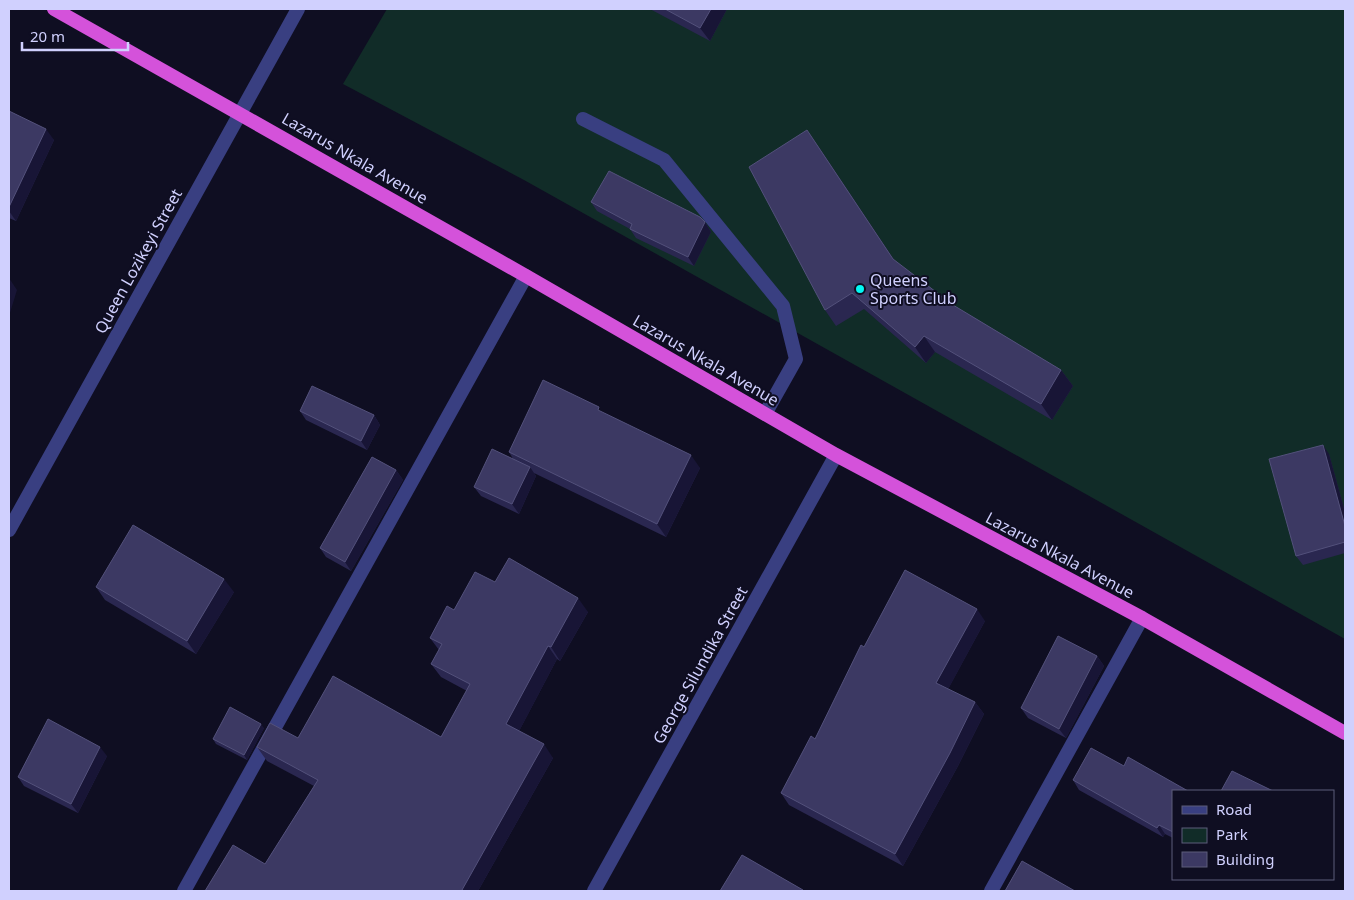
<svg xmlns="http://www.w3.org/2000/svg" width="1354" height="900" viewBox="0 0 1354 900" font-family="'Noto Sans',sans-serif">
<rect width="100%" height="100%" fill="#0f0e22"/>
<polygon fill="#112c28" points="387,9 1345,9 1345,639 524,180 343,84"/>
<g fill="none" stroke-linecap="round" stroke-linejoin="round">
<g stroke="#393f81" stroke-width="14">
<polyline points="583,119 664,160 783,306 796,359 765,414"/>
<polyline points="184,891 526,276"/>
<polyline points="991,891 1142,618"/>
</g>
<polyline stroke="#393f81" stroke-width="14" points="594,891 836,455"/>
<polyline stroke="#393f81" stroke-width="14" points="9,530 298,9"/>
<polyline stroke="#d452da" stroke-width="14" points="54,9 526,276 836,455 1142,618 1345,733"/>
</g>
<g fill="#2a2750">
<polygon points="650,9 727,9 710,41"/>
<polygon points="9,111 54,140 16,221 9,218"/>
<polygon points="818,146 894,260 953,305 1061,370 1073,386 1052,420 935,352 926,363 864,309 836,326 825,310"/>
<polygon points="591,202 705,222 711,232 694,266 636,238 630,229 597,211"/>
<polygon points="300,411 374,415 380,425 367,450 306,420"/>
<polygon points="603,413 700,468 666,537 534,473 536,476 519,514 481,496 474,487 513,459 509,452"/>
<polygon points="1329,454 1345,512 1345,553 1303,565 1296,556"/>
<polygon points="396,470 403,480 351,571 326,557 320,548"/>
<polygon points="495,582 588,612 560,661 557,659 519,731 553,758 478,891 205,891 265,864 314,786 267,761 257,747 298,738 441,737 467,691 441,677 431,664 439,650 430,638 454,610"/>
<polygon points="96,587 234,592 196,654 105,600"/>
<polygon points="985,621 948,689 975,702 984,714 958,766 903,866 789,805 781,793 815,739 864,647"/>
<polygon points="1097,656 1104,666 1066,738 1028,718 1021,708"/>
<polygon points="264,728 247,760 216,744 213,739"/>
<polygon points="107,756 78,813 24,786 18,777"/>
<polygon points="1124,766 1173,791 1173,838 1165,834 1163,837 1079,790 1073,780"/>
</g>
<g fill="#181536">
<polygon points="711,9 727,9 710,41 700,28"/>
<polygon points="46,129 54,140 16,221 9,211 9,207"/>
<polygon points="807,130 818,146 904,275 893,259"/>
<polygon points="705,222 711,232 694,266 688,257"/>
<polygon points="9,278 17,290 9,316"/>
<polygon points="924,336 935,352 926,363 915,347"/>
<polygon points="1061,370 1073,386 1052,420 1041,404"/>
<polygon points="374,415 380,425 367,450 361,441"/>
<polygon points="1323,445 1329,454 1345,512 1345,526"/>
<polygon points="691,455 700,468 666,537 657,524"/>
<polygon points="530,467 536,476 519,514 512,504"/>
<polygon points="396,470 403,480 351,571 345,562"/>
<polygon points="224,579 234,592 196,654 187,641"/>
<polygon points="578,598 588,612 560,661 551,647"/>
<polygon points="977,609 985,621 945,695 936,683"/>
<polygon points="548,646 557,659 516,737 506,724"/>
<polygon points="1097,656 1104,666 1066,738 1059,729"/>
<polygon points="975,702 984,714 958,766 903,866 895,854"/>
<polygon points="261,724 264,728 247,760 244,755"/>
<polygon points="544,744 553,758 478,891 463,891 462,890"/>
<polygon points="100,747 107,756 78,813 71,804"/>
<polygon points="1159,825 1165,834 1163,837 1157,828"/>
</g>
<g fill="#3c3963" stroke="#53517b">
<polygon points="665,9 711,9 700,28"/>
<polygon points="9,111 46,129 9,207"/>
<polygon points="807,130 893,259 953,305 1061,370 1041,404 924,336 915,347 852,293 825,310 749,167"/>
<polygon points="609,171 700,217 705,222 688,257 630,229 632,224 591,202"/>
<polygon points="543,380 599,407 598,410 691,455 657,524 509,452"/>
<polygon points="312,386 374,415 361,441 300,411"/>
<polygon points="1323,445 1345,526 1345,542 1296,556 1269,459"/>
<polygon points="492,449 530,467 512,504 474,487"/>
<polygon points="372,457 396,470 345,562 320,548"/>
<polygon points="133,525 224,579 187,641 96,587"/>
<polygon points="509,558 578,598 551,647 548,646 506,724 544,744 462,890 464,891 205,891 233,845 265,864 318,780 257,747 270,723 298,738 333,676 441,737 470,684 431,664 442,644 430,638 447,606 454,610 475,572 495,582"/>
<polygon points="905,570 977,609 936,683 975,702 950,753 895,854 781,793 811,736 815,739 861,645 864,647"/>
<polygon points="1058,636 1097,656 1059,729 1021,708"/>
<polygon points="230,707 261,724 244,755 213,739"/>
<polygon points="48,719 100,747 71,804 18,777"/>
<polygon points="1091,748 1124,766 1128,757 1188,791 1173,791 1173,832 1159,825 1157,828 1073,780"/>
<polygon points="1232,771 1273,791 1221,791"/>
<polygon points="742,855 803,890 802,891 720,891"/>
<polygon points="1022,861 1075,891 1005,891"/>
</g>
<circle fill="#03f7f3" stroke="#0f0e22" stroke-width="2" cx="860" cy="289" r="5"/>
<g text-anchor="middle" stroke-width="4" stroke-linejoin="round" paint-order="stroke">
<g font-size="16" fill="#d0d0fe" stroke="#0f0e22">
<text transform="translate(355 158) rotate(30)" y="6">Lazarus Nkala Avenue</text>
<text transform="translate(138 261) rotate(-61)" y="6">Queen Lozikeyi Street</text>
<text transform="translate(706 360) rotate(30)" y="6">Lazarus Nkala Avenue</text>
<text transform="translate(1060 555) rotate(28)" y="6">Lazarus Nkala Avenue</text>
<text transform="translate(700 665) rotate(-61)" y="6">George Silundika Street</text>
</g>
<g font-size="16" fill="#d0d0fe" stroke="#0f0e22" text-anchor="start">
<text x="870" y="286">Queens<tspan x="870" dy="18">Sports Club</tspan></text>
</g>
</g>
<rect width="1354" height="900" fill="none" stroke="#d0d0fe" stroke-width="20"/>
<rect x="1172" y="790" width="162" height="90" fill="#0f0e22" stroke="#5c5c7a"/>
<rect x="1182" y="806" width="25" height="8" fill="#393f81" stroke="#5c5c7a"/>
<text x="1216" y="815" font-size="15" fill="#d0d0fe">Road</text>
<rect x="1182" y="828" width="25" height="15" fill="#112c28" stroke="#5c5c7a"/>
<text x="1216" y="840" font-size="15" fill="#d0d0fe">Park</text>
<rect x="1182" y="852" width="25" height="15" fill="#3c3963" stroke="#5c5c7a"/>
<text x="1216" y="865" font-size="15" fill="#d0d0fe">Building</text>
<path d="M22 42v8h106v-8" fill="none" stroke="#d0d0fe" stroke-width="2.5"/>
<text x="30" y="42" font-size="15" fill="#d0d0fe" stroke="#0f0e22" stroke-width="4" paint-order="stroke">20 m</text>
</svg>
